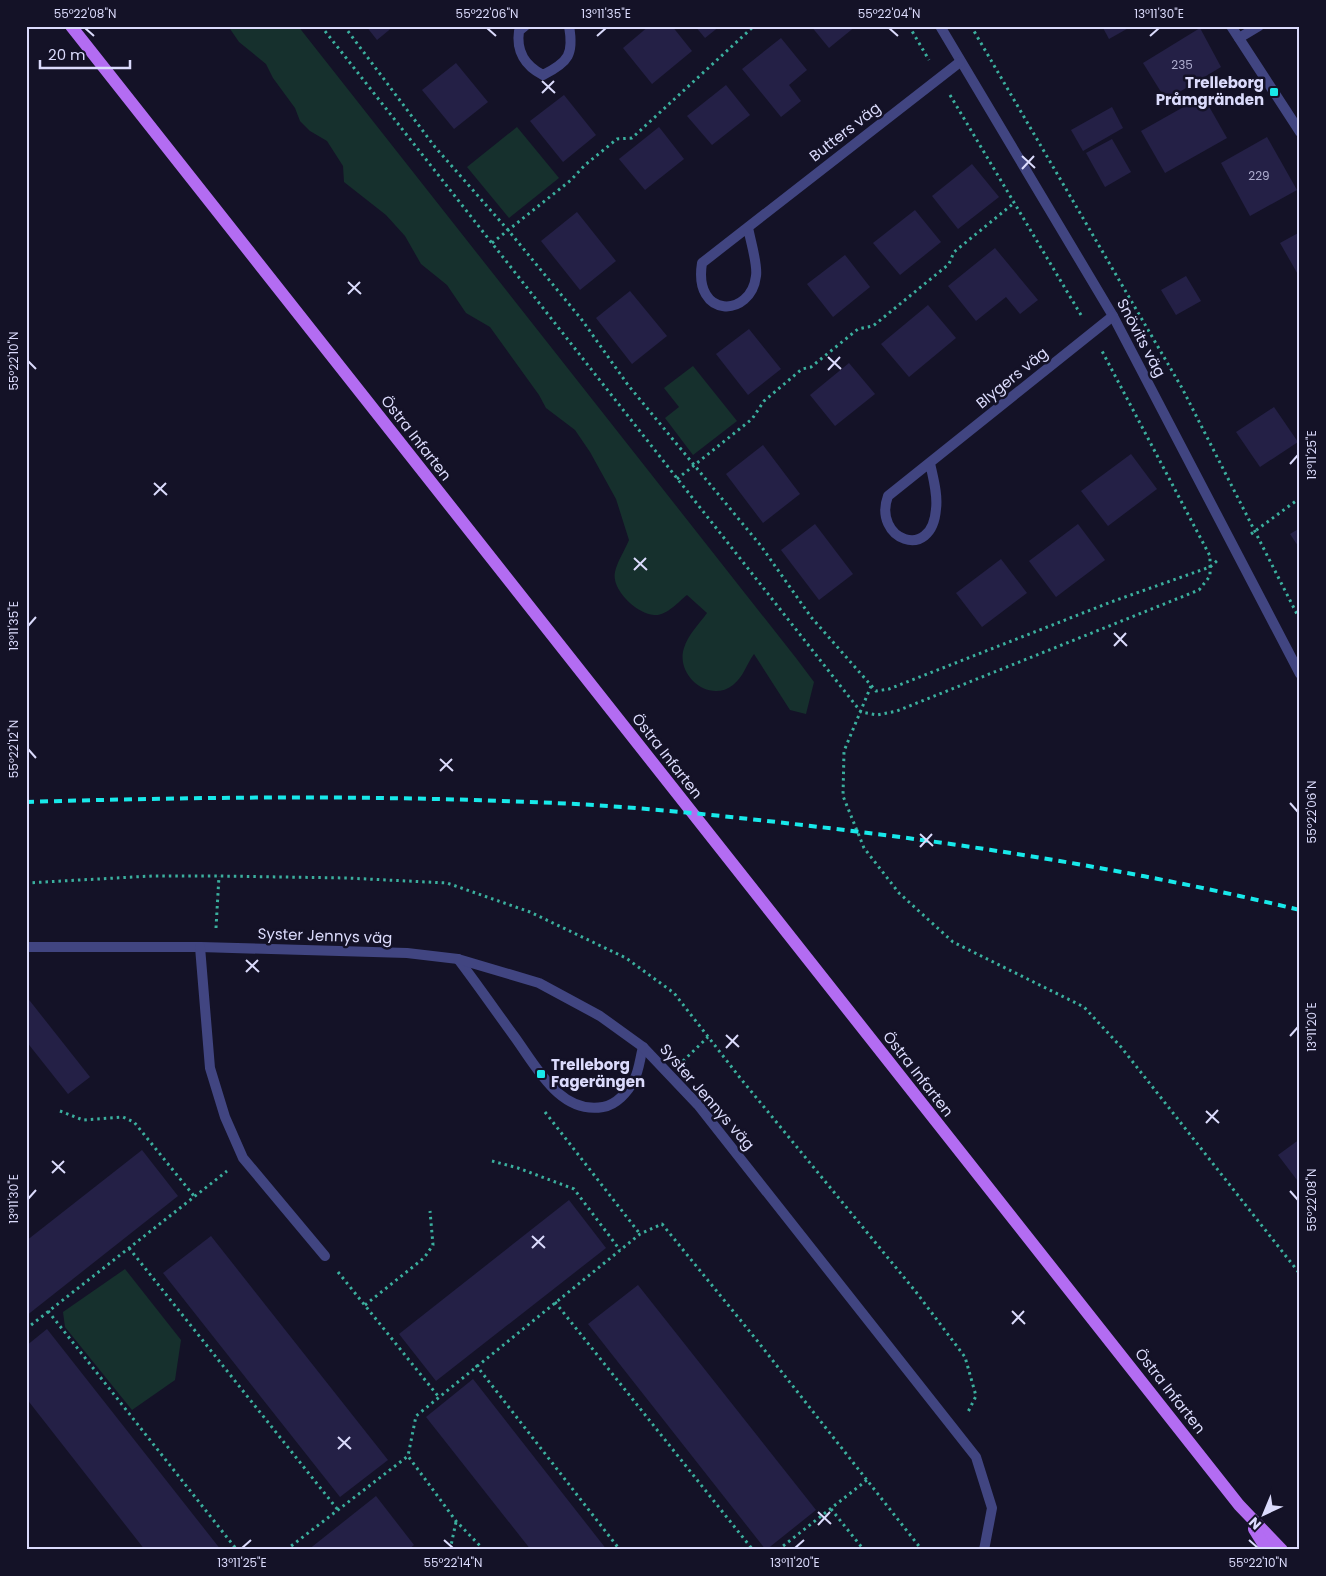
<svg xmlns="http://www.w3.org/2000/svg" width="1326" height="1576" viewBox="0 0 1326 1576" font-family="Poppins,sans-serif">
<rect width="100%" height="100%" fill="#141227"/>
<g fill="#16302d">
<path d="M 228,26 L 298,26 L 796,658 L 814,682 L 806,714 L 790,710 L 754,654 C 746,665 744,676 733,685 C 709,704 675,675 684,648 C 688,635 699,624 707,613 L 687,595 C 678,602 667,616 654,615 C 637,614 611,590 615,572 C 617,562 625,550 629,540 L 616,499 L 590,452 L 575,430 L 546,408 L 539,395 L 490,327 L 466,313 L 447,285 L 421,264 L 405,236 L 386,215 L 344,182 L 343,166 L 327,141 L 310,131 L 300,121 L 295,108 L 273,78 L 266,64 L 239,42 Z"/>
<polygon points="517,127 559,178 509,218 467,167"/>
<polygon points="693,366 737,421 693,455 665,418 679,407 664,388"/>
<polygon points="125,1269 181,1340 175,1380 132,1410 65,1327 63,1312"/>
</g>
<g fill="#242046">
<polygon points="366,26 394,26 377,40"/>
<polygon points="649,26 672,26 692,51 652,84 623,48"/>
<polygon points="695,26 720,26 705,38"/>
<polygon points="811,26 856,26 829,48"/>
<polygon points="1102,26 1132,26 1109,39"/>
<polygon points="1200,28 1221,67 1166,100 1143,63"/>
<polygon points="781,38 807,70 789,85 801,101 781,117 742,69"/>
<polygon points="456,63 488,102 454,129 422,90"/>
<polygon points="726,85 750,115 712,145 687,116"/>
<polygon points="564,95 596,135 563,162 530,121"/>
<polygon points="1203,96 1227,138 1165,173 1141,131"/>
<polygon points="1112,107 1123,128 1083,151 1071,130"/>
<polygon points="659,127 684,159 645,190 619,159"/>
<polygon points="1267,137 1297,190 1250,216 1221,163"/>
<polygon points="1112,139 1131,172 1105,187 1086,153"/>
<polygon points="972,164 999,197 958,229 932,196"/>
<polygon points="915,210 941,242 900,275 873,243"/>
<polygon points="577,212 616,261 580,290 541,241"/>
<polygon points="1300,232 1300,278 1280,243"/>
<polygon points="995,248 1038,300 1020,314 1006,297 976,321 948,286"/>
<polygon points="845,255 870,287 833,317 807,284"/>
<polygon points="1186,276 1201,301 1176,315 1161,290"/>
<polygon points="630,291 667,336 632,364 596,318"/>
<polygon points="928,305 956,338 909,377 881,344"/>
<polygon points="749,329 781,369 748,395 716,354"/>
<polygon points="849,363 875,394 835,426 810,395"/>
<polygon points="1274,407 1298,442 1260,467 1236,432"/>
<polygon points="763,445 800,494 763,523 726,474"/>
<polygon points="1131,454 1157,489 1108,526 1081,491"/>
<polygon points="815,524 853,574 819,600 781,550"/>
<polygon points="1078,524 1105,560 1056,597 1029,561"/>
<polygon points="1300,528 1300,549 1290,534"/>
<polygon points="1001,559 1027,593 982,627 956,593"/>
<polygon points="26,996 90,1077 68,1094 26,1041"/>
<polygon points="1300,1139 1300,1184 1278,1155"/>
<polygon points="142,1150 178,1196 26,1316 26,1241"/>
<polygon points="569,1200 606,1248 436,1381 399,1334"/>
<polygon points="211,1236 388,1460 340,1497 163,1273"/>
<polygon points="638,1285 816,1510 766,1550 588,1324"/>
<polygon points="47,1329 221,1550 145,1550 26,1398 26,1346"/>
<polygon points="473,1379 607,1550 531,1550 426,1417"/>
<polygon points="376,1496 414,1545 408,1550 308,1550"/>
</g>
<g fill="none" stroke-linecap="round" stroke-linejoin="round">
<g stroke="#3baf9e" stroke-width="3" stroke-dasharray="2.5 4" stroke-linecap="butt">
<polyline points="321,26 861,712 877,715 897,711 1199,590 1210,576 1210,556 1102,351"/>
<polyline points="344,26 435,147 508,230 582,320 628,385 761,546 811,617 876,691 889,689 1111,602 1210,567 1218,560"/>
<polyline points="909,26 929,60"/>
<polyline points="971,26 1182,388 1300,620"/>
<polyline points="950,95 1081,315"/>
<polyline points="492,243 571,180 585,165 617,139 632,138 754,26"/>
<polyline points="677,479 752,419 764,401 802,369 811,367 858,329 873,326 949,264 954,252 1014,203"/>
<polyline points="1251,534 1300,498"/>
<polyline points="871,686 844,751 843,796 864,848 899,893 953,942 1084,1007 1121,1047 1300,1274"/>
<polyline points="26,883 152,876 219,876 347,878 447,883 530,912 626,958 674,993 741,1079 916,1292 965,1357 976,1396 967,1414"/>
<polyline points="216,928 219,876"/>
<polyline points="683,1061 708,1037"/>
<polyline points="60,1111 83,1120 123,1117 134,1122 194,1196"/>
<polyline points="545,1112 640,1234"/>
<polyline points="492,1161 518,1168 574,1189 620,1250"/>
<polyline points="129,1248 338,1510"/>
<polyline points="338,1272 438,1396"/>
<polyline points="555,1302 753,1550"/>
<polyline points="365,1305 424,1258 433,1245 430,1211"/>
<polyline points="48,1311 237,1550"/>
<polyline points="26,1329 227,1171"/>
<polyline points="476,1365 620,1550"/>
<polyline points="831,1509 864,1550"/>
<polyline points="286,1550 408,1456"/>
<polyline points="450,1550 456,1522"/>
<polyline points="484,1550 456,1521 408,1456 416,1416 640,1234 662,1224 755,1338 922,1550"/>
<polyline points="778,1550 867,1480"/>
</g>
<path stroke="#414581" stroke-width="10" d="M 458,959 C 477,984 495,1010 514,1036 C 536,1066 560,1115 603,1107 C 616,1105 628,1092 634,1080 C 639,1071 640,1058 643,1047"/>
<g stroke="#414581" stroke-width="10">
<path d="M 525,26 L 519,31 C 516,51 525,66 543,75 C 569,62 574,54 569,26"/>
<polyline points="940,26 1113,316 1300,674"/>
<polyline points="1231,26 1300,132"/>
<polyline points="1239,38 1259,26"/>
<path d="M 748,227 C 750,240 758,264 756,276 C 751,318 693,319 702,263 L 960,62"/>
<path d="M 930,463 C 933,478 938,494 936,509 C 932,563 872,539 888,496 L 1113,316"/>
<polyline points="26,947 200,947 407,953 458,959 539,983 600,1016 643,1047 698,1105 976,1457 992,1508 984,1550"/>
<polyline points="200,947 210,1068 225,1117 243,1158 325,1256"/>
</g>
<g stroke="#b36cf2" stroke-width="12">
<polyline points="71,26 1239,1505 1282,1550"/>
<polyline points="1254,1529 1267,1550"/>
</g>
<path stroke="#18e9ea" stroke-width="4" stroke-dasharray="8 6" stroke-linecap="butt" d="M 26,802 C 194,797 361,795 529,802 C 623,805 717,815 811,826 C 975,845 1139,871 1300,910"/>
</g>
<path fill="none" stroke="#dbdbfc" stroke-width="2" d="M 85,28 L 94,36M 487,28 L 496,36M 889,28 L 898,36M 597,36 L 606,28M 1150,36 L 1159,28M 542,81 L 555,93M 542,93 L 554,81M 1022,156 L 1035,168M 1022,169 L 1034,156M 348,282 L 361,294M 348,294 L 360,282M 828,357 L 841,369M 28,361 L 36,369M 828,370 L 840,357M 1290,464 L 1298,455M 154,483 L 167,495M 154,495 L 166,483M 634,558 L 647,570M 634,570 L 646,558M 28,626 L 36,617M 1114,633 L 1127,646M 1114,646 L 1126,633M 28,749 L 36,758M 440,759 L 453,771M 440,771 L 452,759M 1290,803 L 1298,812M 920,834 L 933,846M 920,847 L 932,834M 246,960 L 259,972M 246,972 L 258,960M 726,1035 L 739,1047M 1290,1036 L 1298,1027M 726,1048 L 738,1035M 1206,1111 L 1219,1123M 1206,1123 L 1218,1110M 52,1161 L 65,1173M 52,1173 L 64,1161M 1290,1191 L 1298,1200M 28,1199 L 36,1190M 532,1236 L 545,1248M 532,1248 L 544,1236M 1012,1311 L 1025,1324M 1012,1324 L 1024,1311M 338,1437 L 351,1449M 338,1449 L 350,1437M 818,1512 L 831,1524M 818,1525 L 830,1512M 444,1540 L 453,1548M 1249,1540 L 1258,1548M 242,1548 L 251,1540M 795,1548 L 804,1540"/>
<g fill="#18e9ea" stroke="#141227" stroke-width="2">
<rect x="1269" y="87" width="10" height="10" rx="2.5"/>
<rect x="536" y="1069" width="10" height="10" rx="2.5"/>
</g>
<g text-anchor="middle" stroke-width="5" stroke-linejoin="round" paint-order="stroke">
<g font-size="12" fill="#adacce">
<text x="1182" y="69">235</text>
<text x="1259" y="180">229</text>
</g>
<g font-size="15" font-weight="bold" fill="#dbdbfc" stroke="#141227" text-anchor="end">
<text x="1264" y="88">Trelleborg<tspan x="1264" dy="17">Pråmgränden</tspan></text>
<text x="551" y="1070" text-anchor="start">Trelleborg<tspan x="551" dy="17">Fagerängen</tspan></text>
</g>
<g font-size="15" fill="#dbdbfc" stroke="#141227">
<text transform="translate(845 132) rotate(-38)" y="5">Butters väg</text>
<text transform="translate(1141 338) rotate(62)" y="5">Snövits väg</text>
<text transform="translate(1012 378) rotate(-39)" y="5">Blygers väg</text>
<text transform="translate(416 438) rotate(52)" y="5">Östra Infarten</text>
<text transform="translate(667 756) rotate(52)" y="5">Östra Infarten</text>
<text transform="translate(325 936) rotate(2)" y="5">Syster Jennys väg</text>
<text transform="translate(918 1074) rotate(52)" y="5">Östra Infarten</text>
<text transform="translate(707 1097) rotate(49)" y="5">Syster Jennys väg</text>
<text transform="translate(1170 1391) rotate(52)" y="5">Östra Infarten</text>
</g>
</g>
<rect width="1326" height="1576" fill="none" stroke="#141227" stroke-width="55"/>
<g transform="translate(1264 1514) rotate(224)" stroke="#141227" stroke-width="4" paint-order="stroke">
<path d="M0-4L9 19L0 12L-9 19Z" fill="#dbdbfc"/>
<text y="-8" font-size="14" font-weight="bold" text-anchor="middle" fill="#dbdbfc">N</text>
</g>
<path d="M40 60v8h90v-8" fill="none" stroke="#dbdbfc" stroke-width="2.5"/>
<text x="48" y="60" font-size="15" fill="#dbdbfc" stroke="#141227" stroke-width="4" paint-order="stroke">20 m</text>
<rect x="28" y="28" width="1270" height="1520" fill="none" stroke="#dbdbfc" stroke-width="2"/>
<g font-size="12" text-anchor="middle" fill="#dbdbfc">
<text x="85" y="18">55°22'08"N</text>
<text x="487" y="18">55°22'06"N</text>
<text x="606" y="18">13°11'35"E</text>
<text x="889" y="18">55°22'04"N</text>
<text x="1159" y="18">13°11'30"E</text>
<text transform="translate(14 361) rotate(-90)" y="4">55°22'10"N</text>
<text transform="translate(1312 455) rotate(-90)" y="4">13°11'25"E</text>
<text transform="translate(14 626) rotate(-90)" y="4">13°11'35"E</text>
<text transform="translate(14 749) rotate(-90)" y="4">55°22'12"N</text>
<text transform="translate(1312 812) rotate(-90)" y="4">55°22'06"N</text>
<text transform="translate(1312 1027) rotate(-90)" y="4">13°11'20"E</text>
<text transform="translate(14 1199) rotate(-90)" y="4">13°11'30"E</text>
<text transform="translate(1312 1200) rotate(-90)" y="4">55°22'08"N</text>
<text x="242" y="1567">13°11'25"E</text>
<text x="453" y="1567">55°22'14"N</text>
<text x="795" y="1567">13°11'20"E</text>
<text x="1258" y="1567">55°22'10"N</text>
</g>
</svg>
